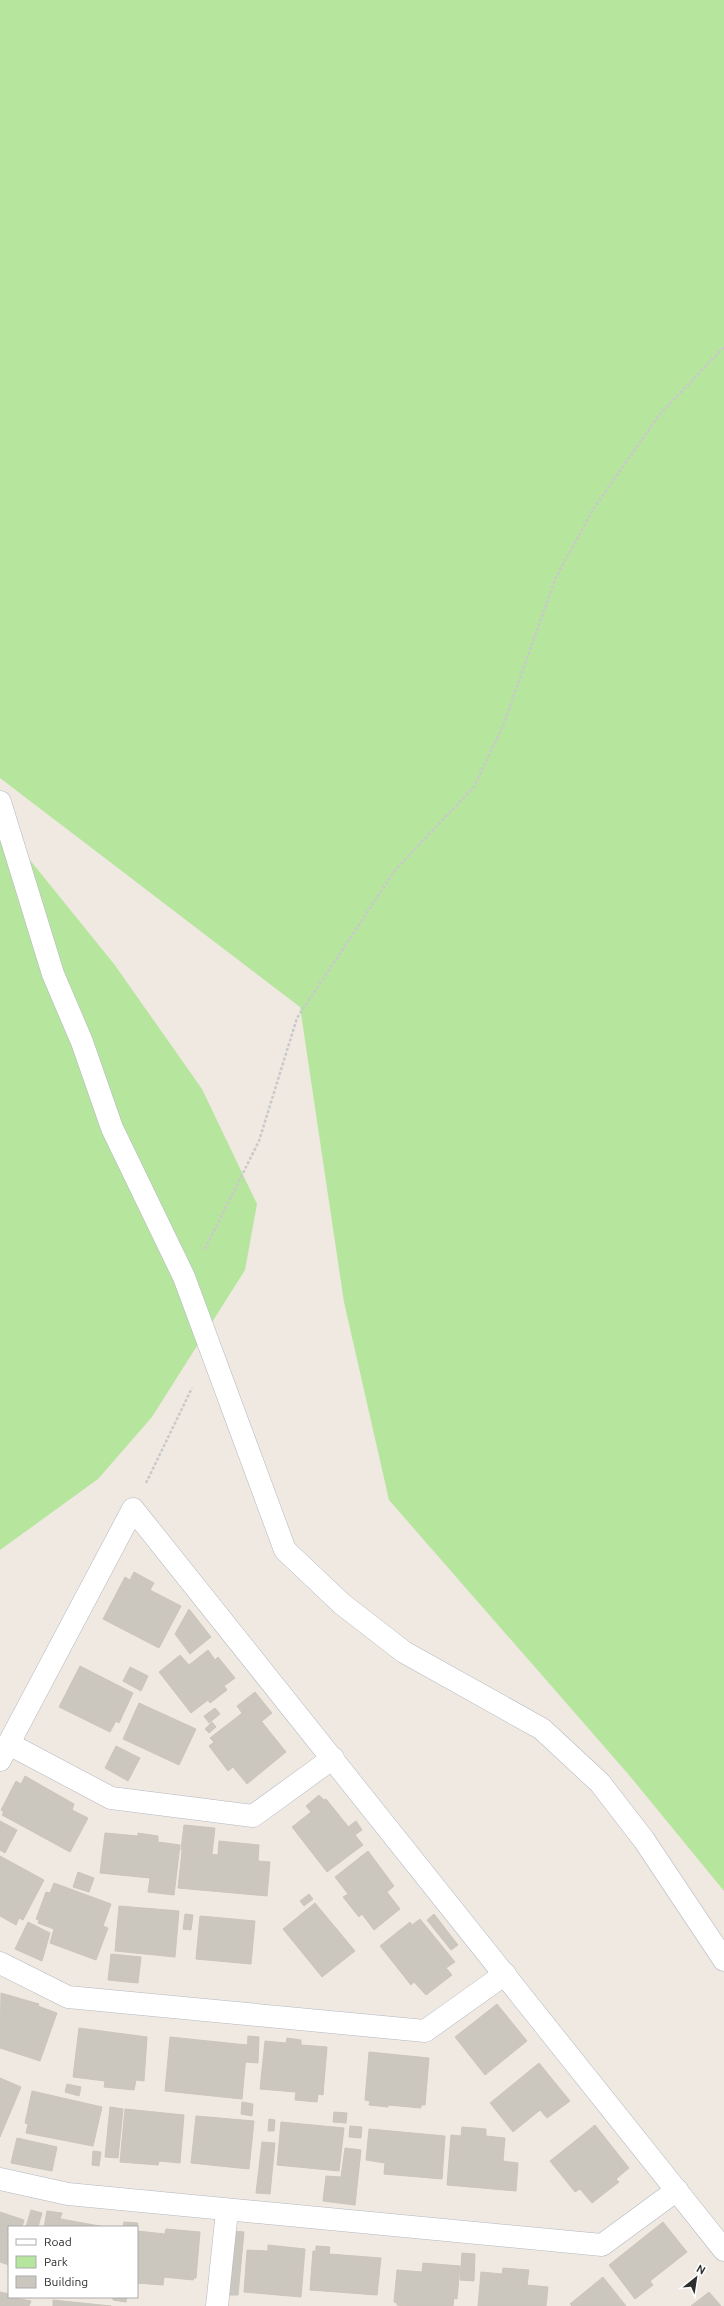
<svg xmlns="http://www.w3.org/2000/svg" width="724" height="2306" viewBox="0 0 724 2306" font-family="Ubuntu,sans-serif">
<rect width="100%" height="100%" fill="#efe9e1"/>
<g fill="#b6e59e">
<polygon points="0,0 724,0 724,1891 629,1775 389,1500 344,1302 300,1007 0,778"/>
<polygon points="0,823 114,964 202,1089 257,1204 245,1270 152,1417 98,1479 0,1550"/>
</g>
<g fill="#cbc7bf" stroke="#cbc5ba">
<polygon points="134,1572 154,1583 150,1590 181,1606 159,1648 103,1619 125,1577 130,1580"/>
<polygon points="189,1609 211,1637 190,1654 175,1634"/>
<polygon points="208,1650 215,1660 218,1657 235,1678 224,1686 227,1690 210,1703 208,1700 191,1713 159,1672 180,1655 189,1665"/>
<polygon points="80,1666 133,1693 119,1723 116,1721 110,1732 59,1707"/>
<polygon points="130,1667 148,1676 141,1691 123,1681"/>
<polygon points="255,1692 272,1713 262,1721 250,1707 242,1713 237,1706"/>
<polygon points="139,1703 196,1729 179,1765 123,1739"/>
<polygon points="250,1707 286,1752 247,1784 233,1767 228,1771 209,1746 214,1742 210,1738"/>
<polygon points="215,1708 220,1714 209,1723 204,1716"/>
<polygon points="212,1722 216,1727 209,1733 205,1729"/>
<polygon points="116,1746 140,1758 128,1781 105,1768"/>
<polygon points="25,1776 74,1804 72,1810 88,1818 70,1852 2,1815 4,1812 1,1810 16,1781 21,1784"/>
<polygon points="319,1795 324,1800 326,1799 363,1845 327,1872 292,1827 311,1812 306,1806"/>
<polygon points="0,1821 17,1830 5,1853 0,1850"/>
<polygon points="356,1821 362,1830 355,1835 348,1827"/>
<polygon points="184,1825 215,1828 212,1854 181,1850"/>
<polygon points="105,1833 138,1836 138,1833 158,1836 158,1842 180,1845 174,1895 148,1892 150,1878 100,1873"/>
<polygon points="219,1841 259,1845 258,1861 270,1862 267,1896 178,1888 182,1851 218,1855"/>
<polygon points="368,1851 394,1886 387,1892 400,1909 374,1930 362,1914 359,1917 343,1897 348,1894 335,1877"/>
<polygon points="0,1856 44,1880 23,1920 19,1918 16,1925 0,1916"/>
<polygon points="78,1872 94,1878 89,1892 73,1887"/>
<polygon points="54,1883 111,1904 103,1926 108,1928 96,1960 50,1943 54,1929 38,1923 39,1920 36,1919 46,1892 50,1893"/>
<polygon points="309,1894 313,1899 304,1906 300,1901"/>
<polygon points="315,1903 355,1951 322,1977 283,1929"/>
<polygon points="119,1906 179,1911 175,1957 115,1951"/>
<polygon points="185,1914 193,1915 191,1930 183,1929"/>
<polygon points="434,1914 458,1945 451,1950 427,1920"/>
<polygon points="200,1916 255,1921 251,1964 196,1959"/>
<polygon points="420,1919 455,1962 446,1968 452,1975 426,1995 414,1982 411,1985 380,1946 410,1922 412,1925"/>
<polygon points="28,1922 50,1933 42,1961 15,1949"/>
<polygon points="111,1954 141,1957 138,1983 108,1980"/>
<polygon points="1,1993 39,2004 38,2006 57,2013 40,2061 0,2048"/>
<polygon points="497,2004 527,2041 485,2075 455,2037"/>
<polygon points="79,2028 147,2037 144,2081 136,2080 134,2090 104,2087 105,2081 73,2077"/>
<polygon points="248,2036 259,2037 258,2063 246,2062"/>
<polygon points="170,2037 247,2045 242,2099 165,2091"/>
<polygon points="287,2038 301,2040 301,2045 327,2047 323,2095 318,2094 317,2102 295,2100 296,2092 260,2089 265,2041 286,2043"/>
<polygon points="369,2052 429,2058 425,2105 421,2105 421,2108 388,2105 388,2107 369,2105 370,2101 365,2100"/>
<polygon points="539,2063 570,2101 547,2118 540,2110 513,2132 490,2103"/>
<polygon points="0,2078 21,2087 0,2137"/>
<polygon points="67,2084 81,2087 79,2096 65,2092"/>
<polygon points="32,2091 102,2107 93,2146 26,2133 28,2124 25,2123"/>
<polygon points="242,2102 253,2104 252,2116 241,2114"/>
<polygon points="110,2107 123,2109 118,2158 105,2157"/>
<polygon points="125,2109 184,2115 180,2163 159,2161 158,2165 120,2162"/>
<polygon points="334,2112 347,2113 346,2123 333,2122"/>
<polygon points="196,2116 254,2121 249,2169 191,2163"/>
<polygon points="269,2119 275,2120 274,2131 268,2131"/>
<polygon points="281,2122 344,2128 339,2171 277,2165"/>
<polygon points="595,2125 629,2168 616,2179 619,2182 592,2203 580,2189 575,2192 550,2161"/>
<polygon points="350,2126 362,2127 361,2138 349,2137"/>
<polygon points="462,2127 486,2129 486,2136 505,2138 503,2161 518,2163 516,2191 447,2185 451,2135 461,2136"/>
<polygon points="369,2129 445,2136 442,2179 384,2174 385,2163 366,2160"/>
<polygon points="17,2138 57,2147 52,2171 11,2163"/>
<polygon points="262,2142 275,2143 270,2194 256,2193"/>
<polygon points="345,2148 361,2150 355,2205 323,2201 326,2176 341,2177"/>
<polygon points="93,2151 101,2152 99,2166 92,2165"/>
<polygon points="31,2210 42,2213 38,2227 26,2227"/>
<polygon points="47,2211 62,2213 57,2227 44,2227"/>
<polygon points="0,2212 24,2220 22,2227 9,2227 9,2265 0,2262"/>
<polygon points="58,2218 61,2219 105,2227 57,2227"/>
<polygon points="124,2222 138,2223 137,2228 123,2227"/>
<polygon points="663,2222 687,2252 650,2281 653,2285 635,2299 609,2265"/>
<polygon points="166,2229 200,2232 196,2278 194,2278 193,2280 164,2277 163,2285 137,2283 137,2231 165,2234"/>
<polygon points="233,2231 244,2232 238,2295 227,2295"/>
<polygon points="268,2245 305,2249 301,2297 244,2292 247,2250 268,2251"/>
<polygon points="316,2246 330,2247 329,2254 381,2258 377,2295 310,2290 313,2251 316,2251"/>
<polygon points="462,2253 475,2254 474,2281 460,2280"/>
<polygon points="423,2263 460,2266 457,2299 454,2298 453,2306 406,2306 397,2305 397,2303 394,2302 397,2270 422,2272"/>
<polygon points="503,2268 529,2270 527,2285 548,2287 546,2306 478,2306 481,2272 502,2274"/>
<polygon points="603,2277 626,2306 572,2306 570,2304"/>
<polygon points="0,2292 9,2294 9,2297 31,2301 29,2306 0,2306"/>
<polygon points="709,2292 721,2306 691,2306"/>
<polygon points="113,2297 127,2297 126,2302 113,2300"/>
<polygon points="53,2300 111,2306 53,2306"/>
</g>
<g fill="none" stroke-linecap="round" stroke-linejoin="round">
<g stroke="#b4b7c1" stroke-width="23">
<g id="minor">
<polyline points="0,802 53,974 82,1042 112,1128 184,1277 285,1550 342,1604 404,1652 542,1729 600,1783 644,1840 724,1960"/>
<polyline points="9,1744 111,1798 253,1816 333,1758"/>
<polyline points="0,1760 133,1509 724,2250"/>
<polyline points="0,1963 68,1997 425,2031 505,1974"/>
<polyline points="0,2179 68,2194 602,2245 677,2190"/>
<polyline points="217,2306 227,2211"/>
</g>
</g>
<g stroke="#c9c9c9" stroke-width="2.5" stroke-dasharray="3 2" stroke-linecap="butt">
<polyline points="205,1249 259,1141 297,1018 396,869 474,787 503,726 556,577 594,508 659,415 724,347"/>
<polyline points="146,1483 192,1388"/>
</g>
<use href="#minor" stroke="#fff" stroke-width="22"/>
</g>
<rect x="8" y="2226" width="130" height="72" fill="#ffffff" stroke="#ababab"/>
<rect x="16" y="2239" width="20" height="6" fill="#ffffff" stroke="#ababab"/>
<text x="44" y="2246" font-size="12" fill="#2e2e2e">Road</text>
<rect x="16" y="2256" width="20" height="12" fill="#b6e59e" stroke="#ababab"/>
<text x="44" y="2266" font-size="12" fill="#2e2e2e">Park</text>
<rect x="16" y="2276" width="20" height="12" fill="#cbc7bf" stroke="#ababab"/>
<text x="44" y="2286" font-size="12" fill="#2e2e2e">Building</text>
<g transform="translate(696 2278) rotate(30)" stroke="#ffffff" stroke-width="3" paint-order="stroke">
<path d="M0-3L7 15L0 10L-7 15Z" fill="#2e2e2e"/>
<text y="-6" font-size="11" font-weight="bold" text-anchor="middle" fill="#2e2e2e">N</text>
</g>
</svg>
